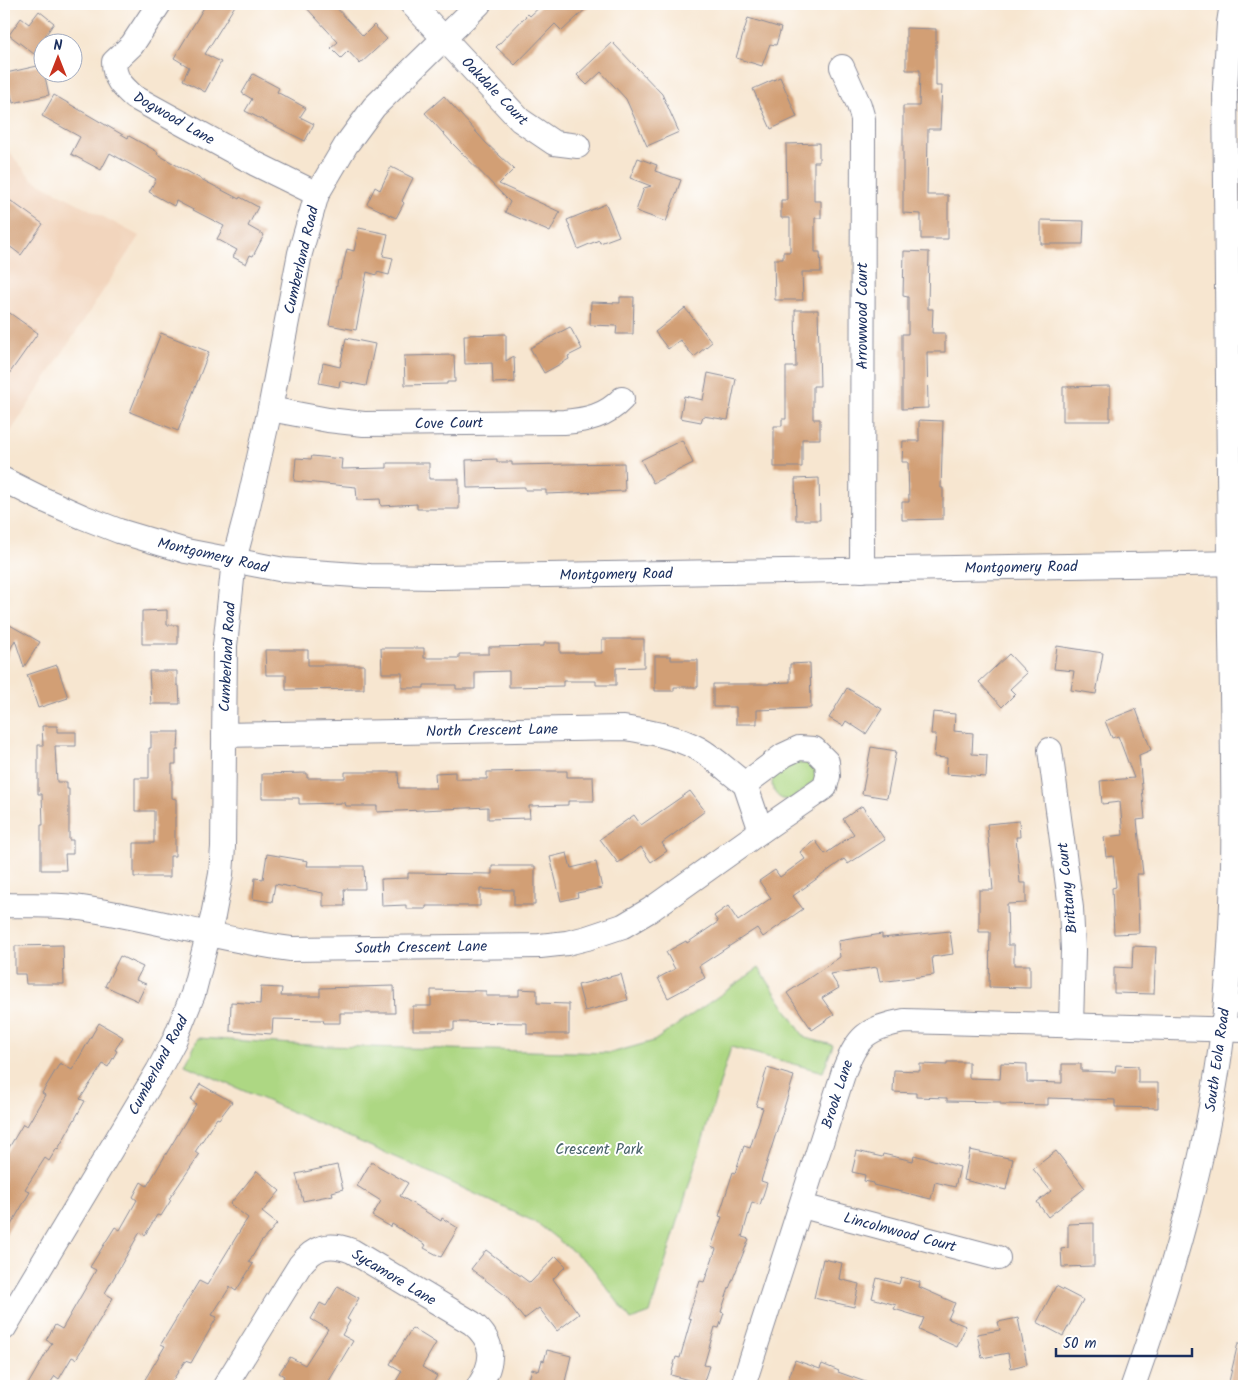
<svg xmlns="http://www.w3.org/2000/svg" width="1248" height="1390" viewBox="0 0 1248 1390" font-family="Kalam,sans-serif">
<rect width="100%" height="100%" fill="#fff"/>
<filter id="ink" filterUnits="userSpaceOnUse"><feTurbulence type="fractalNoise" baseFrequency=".02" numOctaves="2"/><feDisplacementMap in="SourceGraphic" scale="10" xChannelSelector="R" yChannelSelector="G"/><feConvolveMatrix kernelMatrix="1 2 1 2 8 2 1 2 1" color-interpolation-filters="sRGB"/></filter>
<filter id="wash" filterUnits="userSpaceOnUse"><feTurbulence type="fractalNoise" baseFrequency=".0096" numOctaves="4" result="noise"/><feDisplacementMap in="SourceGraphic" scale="20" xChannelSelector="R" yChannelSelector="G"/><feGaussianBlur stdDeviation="1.12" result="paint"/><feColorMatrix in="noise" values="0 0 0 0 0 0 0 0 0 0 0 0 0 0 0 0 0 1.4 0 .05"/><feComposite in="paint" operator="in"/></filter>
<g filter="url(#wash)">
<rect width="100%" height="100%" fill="#f7e6d0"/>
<polygon fill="#f2d5bd" points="4,146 32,179 139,236 4,442"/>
<g fill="#add783" stroke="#648370">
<path d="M 798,758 C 812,758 818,766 816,780 C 808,785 799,796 790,799 C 779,803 769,788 773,779 C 777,770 791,764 798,758 Z"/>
<polygon points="759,968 805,1038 833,1045 823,1072 731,1047 650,1313 631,1320 590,1265 537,1223 433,1174 185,1065 198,1038 325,1046 611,1053 654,1041"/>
</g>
<g id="blocks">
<g fill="#d29f75">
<polygon points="206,4 236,4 205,54 221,62 205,92 183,80 189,67 174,58"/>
<polygon points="303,4 333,4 363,36 374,25 387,39 360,64 348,51 341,58 331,48 338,42"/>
<polygon points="543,4 591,4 562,31 555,24 515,65 496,47 528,14 530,16"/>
<polygon points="39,11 54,23 45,36 46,37 34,54 9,35 21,18 29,24"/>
<polygon points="748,18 781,28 776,45 770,44 762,66 736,58"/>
<polygon points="906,28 936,29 936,86 942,86 940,129 928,129 927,195 948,195 948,239 921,239 921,214 903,213 903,106 919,106 920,70 906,70"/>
<polygon points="612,42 662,94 679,132 647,146 626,99 601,72 587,85 577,75"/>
<polygon points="42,65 42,72 44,72 49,95 13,103 6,73"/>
<polygon points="253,74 279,88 277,92 306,108 300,117 314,124 305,141 245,111 252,99 242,93"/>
<polygon points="780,77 797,117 771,129 753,89"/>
<polygon points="54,95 128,138 129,136 158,152 157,154 199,178 239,199 240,197 258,207 248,226 264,235 253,256 250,255 246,264 233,257 237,250 217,239 224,226 176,201 174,206 149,192 156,179 110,153 101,170 71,154 80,137 42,116"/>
<polygon points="444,96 486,143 514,169 499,184 560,212 550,232 505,212 510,202 453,144 425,113"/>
<polygon points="819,143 819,162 814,162 814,201 821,201 821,218 815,218 815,252 820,252 821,272 802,272 803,300 775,300 774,259 783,259 783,252 790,252 790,218 781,218 781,200 787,200 786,144"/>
<polygon points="638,158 657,165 655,171 681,180 666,222 636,211 644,188 651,186 630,178"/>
<polygon points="391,167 413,178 402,201 404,203 396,218 367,204 375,187 380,190"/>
<polygon points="4,196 43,224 21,255 4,242"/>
<polygon points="606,204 619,236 600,243 599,240 578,249 567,220"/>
<polygon points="1041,220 1084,221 1083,244 1041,244"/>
<polygon points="359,228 388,234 383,256 393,258 389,275 377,272 377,275 367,272 356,330 329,325 338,279 340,279 347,249 354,251"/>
<polygon points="904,251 929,252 928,309 933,309 932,333 945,333 945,352 927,352 928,408 902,409 902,334 908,334 908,297 903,296"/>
<polygon points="620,297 634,297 633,334 616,334 617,326 590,325 591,302 620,303"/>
<polygon points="685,308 712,342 694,357 680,340 668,349 655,332"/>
<polygon points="4,309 38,333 4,381"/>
<polygon points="795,310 818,310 820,386 813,386 813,419 820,419 820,439 802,439 802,467 774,467 774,426 782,426 782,419 786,419 786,367 796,367"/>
<polygon points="570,327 582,349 568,356 569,359 544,373 530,348"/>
<polygon points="161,333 209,352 178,431 130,412"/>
<polygon points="506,334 506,361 514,356 515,382 493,383 492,363 465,364 464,335"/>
<polygon points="346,338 375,344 366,386 340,381 339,387 319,383 323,363 340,367"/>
<polygon points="454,355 455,382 447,382 447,384 405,385 404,356"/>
<polygon points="708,373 736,379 728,420 703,416 701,422 680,418 684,396 703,400"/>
<polygon points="1110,386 1110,421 1063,421 1063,387"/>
<polygon points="919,420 943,421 941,488 943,488 943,519 902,520 902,502 909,502 908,462 902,462 903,441 919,441"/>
<polygon points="682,440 693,463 653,483 641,460"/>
<polygon points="312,456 342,459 341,469 387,468 387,463 429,463 429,479 459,479 459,509 417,509 417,504 381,506 380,499 357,500 356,487 294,481 296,458 311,459"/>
<polygon points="497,459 497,462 512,462 512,465 624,463 625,491 546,494 546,490 525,490 525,487 467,488 466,460"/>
<polygon points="819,478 820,520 796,520 795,479"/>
<polygon points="167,610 167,625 178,625 178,644 142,644 142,611"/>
<polygon points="8,624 40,642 24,667 15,640 4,662 4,632"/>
<polygon points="602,639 644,639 644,667 616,668 616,685 596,685 596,681 563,681 563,686 509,687 509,671 475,672 475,689 456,689 456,685 424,685 424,688 402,688 402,673 382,673 381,648 424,648 424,658 459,658 459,654 489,654 489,647 544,646 544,643 560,643 560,653 602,653"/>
<polygon points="1057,646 1103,653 1096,694 1071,690 1074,671 1054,669"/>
<polygon points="265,650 308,650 308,665 364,665 364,689 286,690 286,675 266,675"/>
<polygon points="1009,654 1027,673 1010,689 1015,694 1002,707 979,682"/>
<polygon points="655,656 671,656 671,660 698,660 698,687 674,687 674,691 655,691"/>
<polygon points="810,663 811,708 757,710 757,724 736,724 736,707 713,707 713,684 769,684 769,683 790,682 790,664"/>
<polygon points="57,665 68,698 38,708 27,675"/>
<polygon points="149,671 177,671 177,685 179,686 180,704 151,704"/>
<polygon points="847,688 882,709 866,734 846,721 843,726 829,718"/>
<polygon points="1136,709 1151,750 1139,755 1145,819 1137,820 1143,874 1137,874 1139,933 1114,934 1112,888 1116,887 1113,856 1106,857 1104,837 1123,835 1120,802 1102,804 1100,781 1134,778 1118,736 1112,738 1105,721"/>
<polygon points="933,712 955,714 954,731 973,733 972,754 987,755 986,777 946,774 947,758 934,757 936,734 931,734"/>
<polygon points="42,726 57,726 57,732 76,732 76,746 55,746 57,782 67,782 67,789 69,789 69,840 73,840 73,854 65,854 66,870 41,870 41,825 43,825 42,794 38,794 38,745 43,745"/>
<polygon points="151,732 179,732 178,750 176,750 176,764 172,764 172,798 176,799 176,817 175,817 175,856 170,856 170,877 134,877 134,843 154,843 154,811 135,811 135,778 149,778 149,748 151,748"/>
<polygon points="871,747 896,751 887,798 862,794"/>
<polygon points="538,771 567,771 567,777 593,777 594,801 568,801 568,805 529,806 530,818 488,819 488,807 377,812 377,806 346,806 345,803 299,804 299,798 262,798 262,774 307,773 307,778 345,778 345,772 398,772 399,788 436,788 435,773 455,772 455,779 487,779 487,772"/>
<polygon points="690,791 705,811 662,843 667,851 651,862 641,847 618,863 600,839 634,815 641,825"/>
<polygon points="862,806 885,840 848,864 844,859 793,896 803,909 763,937 757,928 699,966 705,978 668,998 658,978 675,969 666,952 686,941 687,943 718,922 714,916 728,906 738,921 771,898 759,881 775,870 780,877 805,859 800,852 815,840 825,854 854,834 843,819"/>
<polygon points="1019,821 1020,837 1016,837 1020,883 1026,883 1026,903 1007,904 1008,945 1014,945 1014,965 1030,965 1030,988 989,987 990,932 979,932 979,890 993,890 987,824"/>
<polygon points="567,853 571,868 596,862 602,888 577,893 578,897 561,901 550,857"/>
<polygon points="267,854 308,861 307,866 364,866 365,889 344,889 345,906 323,906 323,893 275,884 272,902 253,899 255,878 263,879"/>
<polygon points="492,866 535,866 535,905 514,905 514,890 480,889 480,906 426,906 426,909 406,909 406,905 382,906 381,879 408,878 408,873 492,874"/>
<polygon points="950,931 953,954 932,957 934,975 880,982 877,967 830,974 839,988 822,998 834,1015 812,1030 787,993 840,957 838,941 882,934 882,938"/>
<polygon points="63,945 64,984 26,984 25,974 15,974 15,946"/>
<polygon points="1133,946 1156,947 1154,994 1114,993 1114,967 1132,968"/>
<polygon points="120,956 143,967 136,980 146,984 138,1001 105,986"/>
<polygon points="621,974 628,1000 585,1011 578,985"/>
<polygon points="394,986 395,1013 340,1013 340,1023 324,1023 323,1020 273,1019 272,1034 230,1031 231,1002 260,1004 261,987 282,988 281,996 320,996 320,988"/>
<polygon points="519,989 537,990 537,1003 569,1004 569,1034 527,1034 527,1023 454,1022 454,1030 413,1030 413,1006 431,1006 431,990 486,991 486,996 519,996"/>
<polygon points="99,1023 123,1037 115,1050 117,1051 108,1067 103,1064 80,1099 85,1101 58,1149 57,1148 49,1161 45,1158 25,1189 30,1192 4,1237 4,1156 23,1124 27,1126 45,1095 42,1093 60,1063 72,1070"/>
<polygon points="947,1062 969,1062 969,1078 1000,1079 1001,1063 1027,1064 1027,1082 1062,1083 1062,1064 1081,1064 1081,1071 1115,1072 1116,1065 1138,1066 1138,1083 1158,1083 1158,1108 1115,1107 1115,1100 1048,1098 1048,1105 1000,1104 1000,1102 947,1101 947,1098 916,1097 916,1093 893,1092 894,1070 920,1071 920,1064 947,1065"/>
<polygon points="767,1068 794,1076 761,1181 767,1183 760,1205 752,1202 742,1237 749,1239 728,1291 721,1312 724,1313 719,1328 715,1327 704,1365 709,1366 703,1384 671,1375 676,1357 680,1358 691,1319 688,1318 700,1281 704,1282 716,1249 711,1247 722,1217 719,1216 733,1172 735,1173 744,1146 750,1148 763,1108 756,1106"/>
<polygon points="200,1084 232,1102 219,1119 217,1118 195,1152 199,1155 169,1199 171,1200 161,1216 157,1215 145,1235 140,1232 105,1293 113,1298 76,1359 72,1357 59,1379 55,1376 48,1386 27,1386 52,1343 46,1340 55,1325 62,1329 96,1270 90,1267 115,1227 120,1230 137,1200 133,1197 141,1182 147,1186 196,1104 191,1100"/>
<polygon points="970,1150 1013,1159 1006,1190 964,1180"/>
<polygon points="857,1151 882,1157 883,1154 913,1161 914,1155 960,1167 955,1187 935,1182 931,1199 873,1185 874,1183 864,1181 865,1175 852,1172"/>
<polygon points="1056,1151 1085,1188 1048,1217 1037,1202 1051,1191 1033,1169"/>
<polygon points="371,1162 408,1183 400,1196 441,1221 442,1218 458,1228 441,1257 424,1248 426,1245 392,1224 391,1227 372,1216 381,1201 357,1186"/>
<polygon points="337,1165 343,1189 332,1192 333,1195 303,1201 296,1174"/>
<polygon points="257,1171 280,1191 262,1212 277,1224 261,1242 249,1262 253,1264 236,1291 230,1287 212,1315 217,1317 191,1363 185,1361 169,1386 141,1386 165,1346 161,1344 199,1281 207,1285 244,1224 248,1218 230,1204"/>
<polygon points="1094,1223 1094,1266 1062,1267 1061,1249 1068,1248 1068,1224"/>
<polygon points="486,1250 530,1283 556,1256 566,1266 553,1279 579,1314 557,1331 539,1308 524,1319 505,1295 471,1269"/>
<polygon points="823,1259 842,1263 839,1279 859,1284 854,1307 814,1298"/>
<polygon points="901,1277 920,1282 919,1287 955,1303 948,1319 966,1326 957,1347 919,1330 924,1318 894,1309 896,1305 872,1298 877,1278 899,1284"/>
<polygon points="338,1286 359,1298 347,1319 350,1321 342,1335 353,1341 326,1386 279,1386 284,1376 279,1373 290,1357 305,1365 328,1329 311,1319 320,1303 326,1306"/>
<polygon points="1056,1286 1083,1300 1063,1336 1037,1322"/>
<polygon points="1018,1318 1027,1364 1011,1368 1008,1353 982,1358 977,1334 1000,1330 998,1322"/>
<polygon points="412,1328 436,1343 422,1367 437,1376 431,1386 393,1386 402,1371 390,1364"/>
<polygon points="1238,1343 1244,1343 1244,1386 1228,1386"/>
<polygon points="547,1350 571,1356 564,1386 527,1386 532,1369 539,1371 542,1360 544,1361"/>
<polygon points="795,1360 820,1369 822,1364 839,1371 838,1372 871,1384 871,1386 804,1386 788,1380"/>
</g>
</g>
</g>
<g filter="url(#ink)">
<use href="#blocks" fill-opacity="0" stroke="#898a97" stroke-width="1"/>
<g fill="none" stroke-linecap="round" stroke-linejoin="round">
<g stroke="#898a97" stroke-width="26">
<g id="minor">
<path d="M 159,4 L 132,45 L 114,62 C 114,79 122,86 134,97 L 256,164 L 317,194"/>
<polyline points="412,4 520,120 554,143 578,146"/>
<polyline points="842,67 859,105 863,119 862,570"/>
<path d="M 270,409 L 328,420 L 364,424 L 564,422 C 587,420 606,416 622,399"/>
<polyline points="4,480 42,499 83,517 119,531 186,551 284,570 370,576 437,577 1244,563"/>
<path d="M 224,735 L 624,728 C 650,732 675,736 699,749 C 715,758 730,773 745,784"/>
<polyline points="1050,750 1071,908 1073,950 1071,1026"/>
<polyline points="745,784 784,755 799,748 814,749 827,762 828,776 825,787 761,831"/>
<path d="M 4,905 C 26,906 50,904 73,907 C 146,916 217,940 291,949 L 540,946 L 567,943 L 587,938 L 623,926 L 650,910 L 761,831 L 745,784"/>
<polyline points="802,1206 998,1258"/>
<polyline points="4,1328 158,1071 174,1041 193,994 213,916 221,874 223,847 225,646 234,560 247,511 270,409 300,253 317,194 346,145 374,107 479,4"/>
<path d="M 225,1386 L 300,1265 C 315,1246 329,1242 352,1251 L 472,1323 C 495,1342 495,1361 479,1386"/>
<path d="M 743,1386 L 844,1071 C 857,1037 867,1028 904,1021 L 1244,1030"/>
<path d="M 1133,1386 C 1174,1270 1208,1152 1223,1030 C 1238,899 1233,766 1231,635 C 1229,453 1226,271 1225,89 L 1229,23 L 1232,4"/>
</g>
</g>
<use href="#minor" stroke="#fff" stroke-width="24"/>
</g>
</g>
<g text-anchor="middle" stroke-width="4" stroke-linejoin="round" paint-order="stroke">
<g font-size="15" fill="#1b2f5e" stroke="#fff">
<text transform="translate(495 91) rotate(46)" y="5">Oakdale Court</text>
<text transform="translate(174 118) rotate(30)" y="5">Dogwood Lane</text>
<text transform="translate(301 260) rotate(-77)" y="5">Cumberland Road</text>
<text transform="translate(862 316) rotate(-90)" y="5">Arrowwood Court</text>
<text transform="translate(449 423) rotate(-1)" y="5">Cove Court</text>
<text transform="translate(213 555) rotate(13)" y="5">Montgomery Road</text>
<text transform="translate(1021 567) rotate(-1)" y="5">Montgomery Road</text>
<text transform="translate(616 574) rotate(-1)" y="5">Montgomery Road</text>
<text transform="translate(227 657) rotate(-87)" y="5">Cumberland Road</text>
<text transform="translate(492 730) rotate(-1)" y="5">North Crescent Lane</text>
<text transform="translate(1067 888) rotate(-96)" y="5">Brittany Court</text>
<text transform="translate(421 947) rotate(-1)" y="5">South Crescent Lane</text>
<text transform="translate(1217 1060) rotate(-82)" y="5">South Eola Road</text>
<text transform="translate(158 1065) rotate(-62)" y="5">Cumberland Road</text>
<text transform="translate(837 1094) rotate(-72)" y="5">Brook Lane</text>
<text transform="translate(900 1232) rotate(15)" y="5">Lincolnwood Court</text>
<text transform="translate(394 1277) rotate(31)" y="5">Sycamore Lane</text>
</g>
<g font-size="15" fill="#476169" stroke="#fff">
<text x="599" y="1154">Crescent Park</text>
</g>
</g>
<rect width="1248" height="1390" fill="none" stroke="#fff" stroke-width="20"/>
<g transform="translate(58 58)"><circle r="24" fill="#ffffff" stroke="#a4acbf"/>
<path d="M0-4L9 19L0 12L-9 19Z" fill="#c8321e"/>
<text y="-8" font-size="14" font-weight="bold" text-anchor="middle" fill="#1b2f5e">N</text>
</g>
<path d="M1056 1348v8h136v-8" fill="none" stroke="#1b2f5e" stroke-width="2.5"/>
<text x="1063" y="1348" font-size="15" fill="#1b2f5e" stroke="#ffffff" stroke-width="4" paint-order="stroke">50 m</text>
</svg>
